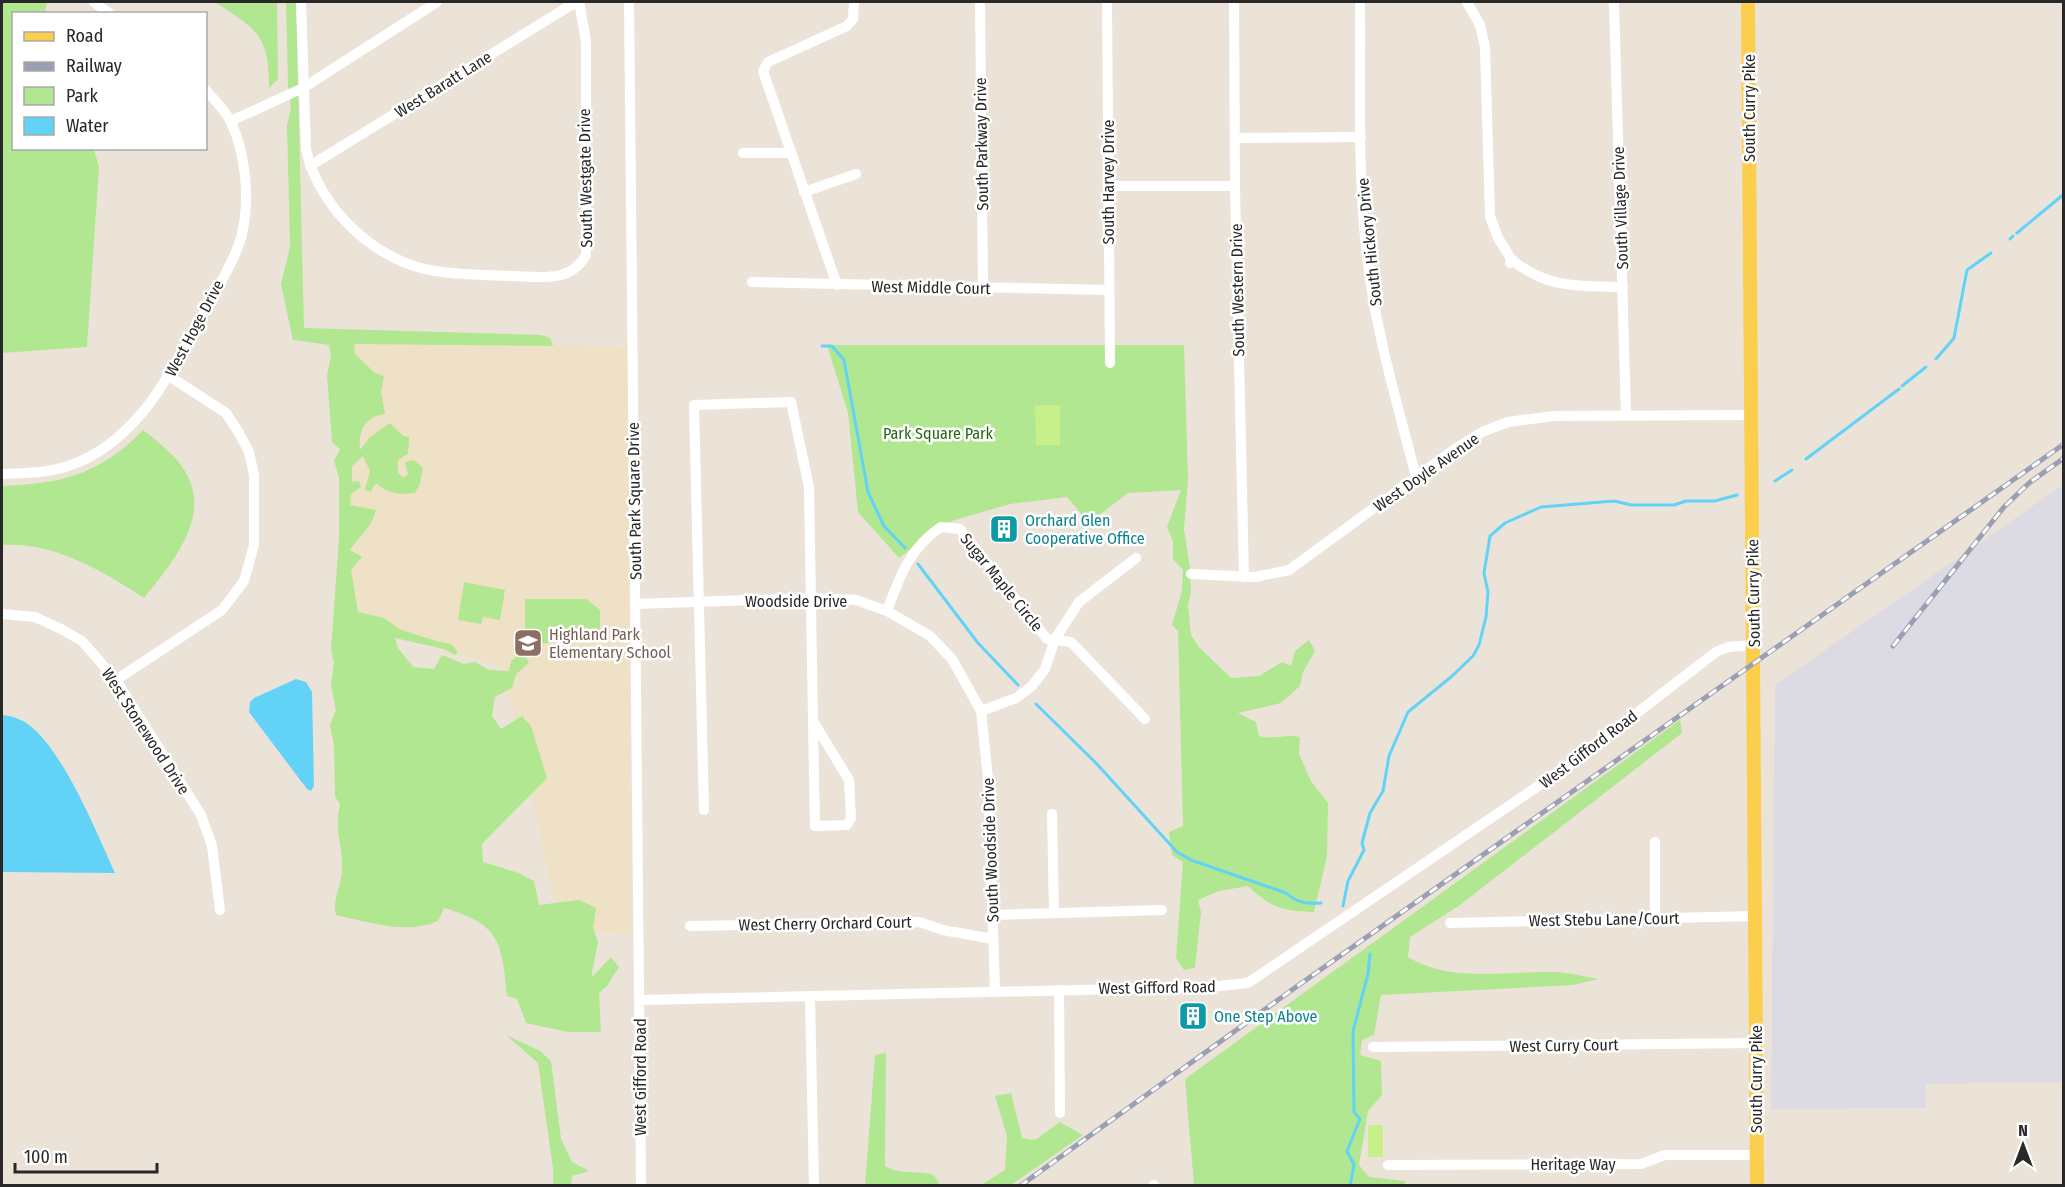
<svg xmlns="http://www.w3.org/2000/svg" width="2065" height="1187" viewBox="0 0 2065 1187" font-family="'Fira Sans Condensed',sans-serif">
<rect width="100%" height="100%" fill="#ece3d8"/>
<polygon fill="#dcdae3" points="2063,485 2063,1082 1926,1084 1926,1108 1771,1109 1775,685"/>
<polygon fill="#efe1c5" points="350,339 628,347 631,934 562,932 503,668 350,618"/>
<g fill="#b0e790">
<polygon points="2,2 47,2 45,13 14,14 14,148 94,149 99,167 87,347 2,353"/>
<path d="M 215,2 L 277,2 L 278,79 L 269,88 C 269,34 257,30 215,2 Z"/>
<path d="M 286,2 L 296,2 L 304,328 L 541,335 L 550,338 L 553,346 L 354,344 L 355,354 L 375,373 L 384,376 L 381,392 L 385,414 C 365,417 358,430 360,450 L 370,437 L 390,423 L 403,436 L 409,437 L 408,454 L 398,460 L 398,473 L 404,478 L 408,474 L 405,462 L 414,460 L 423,468 L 420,484 L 415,493 C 399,495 388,494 376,483 L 370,492 L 365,489 L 370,471 L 363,456 L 352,466 L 352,482 L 359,481 L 361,487 L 351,494 L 350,505 L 376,510 C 372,527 360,535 350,550 L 362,557 L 351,570 L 358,612 L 384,618 L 399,629 L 436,641 L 451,644 L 458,652 L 455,655 L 444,649 L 395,638 L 398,648 L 413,667 L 434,669 L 442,655 L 464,664 L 475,662 L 489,670 L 509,671 L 511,661 L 523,652 L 529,663 L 516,674 L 512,688 L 495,697 L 492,716 L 501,729 L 522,716 L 531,726 L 547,778 L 482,844 L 483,862 L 519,873 L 534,881 L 539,905 L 579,900 L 596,908 L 593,928 L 598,942 L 591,978 L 611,957 L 619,967 L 607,986 L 599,993 L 601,1032 L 568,1032 L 526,1023 L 517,999 L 507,996 C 502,942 500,924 444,908 L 438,921 C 406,935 369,922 336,915 C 332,901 341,886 342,872 C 344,846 333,832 340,805 L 335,796 L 334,745 L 330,725 L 336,710 L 331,686 L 334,662 L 331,650 L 339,537 L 339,478 L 334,461 L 340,449 L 332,442 L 327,376 L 331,356 L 329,345 L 293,340 L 281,284 L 290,247 L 287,126 L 291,107 L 288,86 Z"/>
<path d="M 827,345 L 1184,345 L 1188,481 L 1184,529 L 1190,568 L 1191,593 L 1188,605 L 1191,635 L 1199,647 L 1231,678 L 1259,676 L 1282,662 L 1291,666 L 1295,651 L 1309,640 L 1315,651 L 1303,672 L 1300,686 L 1281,703 L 1238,713 L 1256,722 L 1259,736 C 1274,740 1286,734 1300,737 L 1299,754 L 1311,781 L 1328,803 L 1327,856 L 1314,912 C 1283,911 1271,908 1248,886 L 1219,891 L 1198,900 L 1201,912 L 1195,968 L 1184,970 L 1176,958 L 1183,862 L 1172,855 L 1169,832 L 1183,826 L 1178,631 L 1172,625 L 1182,591 L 1183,570 L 1173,559 L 1173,541 L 1167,527 L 1181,490 L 1128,493 L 1089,523 L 1067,497 L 1010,504 L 945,523 L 899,558 L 858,512 L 848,413 Z"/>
<path d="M 143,430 C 158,442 177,456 186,473 C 212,518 171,564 144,598 C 103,571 53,541 2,545 L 2,486 C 61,484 101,474 143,430 Z"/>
<polygon points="464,582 505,590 500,620 483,617 481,624 458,620"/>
<polygon points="525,599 586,599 600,610 600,635 592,635 587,628 553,632 553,643 525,644"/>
<path d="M 1680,720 L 1682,733 L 1460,905 L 1410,937 L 1408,957 C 1451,983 1503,971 1552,972 C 1567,972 1583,976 1598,979 L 1573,985 L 1381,995 L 1374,1035 L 1362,1040 L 1360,1055 L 1381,1061 L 1382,1095 L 1368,1111 L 1359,1165 L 1369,1177 L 1405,1181 L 1405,1185 L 1194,1185 L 1185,1079 Z"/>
<polygon points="506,1035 540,1051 551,1061 561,1139 572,1162 589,1171 572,1176 571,1185 553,1185 553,1168 538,1063"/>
<path d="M 886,1053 L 885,1166 C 900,1175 917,1170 934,1175 L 940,1185 L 865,1185 L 875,1055 Z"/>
<polygon points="1011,1093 1022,1138 1035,1140 1060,1122 1083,1135 1011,1185 981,1185 1005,1170 1007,1136 995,1096"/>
</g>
<g fill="#c7f08a">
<polygon points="1035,405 1060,405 1060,445 1036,445"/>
<rect x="1368" y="1125" width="15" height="32"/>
</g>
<g fill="#62d3f7">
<polygon points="296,679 306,682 312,692 314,786 311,791 307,789 249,712 250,702 254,698"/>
<path d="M 2,715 C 14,716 26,721 35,730 C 67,760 97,833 115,873 L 2,872 Z"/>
</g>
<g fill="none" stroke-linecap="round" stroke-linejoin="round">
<g stroke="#62d3f7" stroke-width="3">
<polyline points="2017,233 2064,194"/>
<polyline points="2010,239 2013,236"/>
<polyline points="822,346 832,346 844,360 868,492 884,526 905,548"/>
<polyline points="1936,359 1954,338 1967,270 1991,253"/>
<polyline points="1902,386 1926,367"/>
<polyline points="1806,459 1899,389"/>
<polyline points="1775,481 1792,470"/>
<polyline points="918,564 978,643 1018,685"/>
<path d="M 1036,704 L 1096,763 L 1177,852 L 1191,860 L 1286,893 C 1297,903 1307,904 1321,903"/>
<polyline points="1343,906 1348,881 1364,850 1362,843 1370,813 1383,791 1389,756 1408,712 1451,677 1473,656 1479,645 1486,617 1488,592 1484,573 1490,536 1505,523 1541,507 1614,501 1631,505 1674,505 1686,501 1715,501 1737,495"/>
<polyline points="1350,1186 1354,1165 1347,1151 1360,1119 1354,1112 1353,1031 1368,974 1370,954"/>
</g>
<g stroke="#fff" stroke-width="10">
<polyline points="94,2 110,14"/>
<path d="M 301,2 L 306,149 C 318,207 375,262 435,271 C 461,275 487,275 513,276 C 542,277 570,283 586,255 L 586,41 L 579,2"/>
<polyline points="629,2 641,1186"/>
<polyline points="980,2 983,287"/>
<polyline points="1107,2 1110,363"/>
<polyline points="1234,2 1235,186 1244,577"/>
<path d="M 1360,2 C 1361,95 1356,192 1371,285 C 1381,350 1400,414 1416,477"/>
<polyline points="1467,2 1480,25 1485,47 1490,216 1498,238 1512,260"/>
<polyline points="1614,2 1626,415"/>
<polyline points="231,121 303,88 437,2"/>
<polyline points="1235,138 1361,137"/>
<polyline points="743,153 790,153"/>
<polyline points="310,166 576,2"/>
<polyline points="1108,186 1235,186"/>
<polyline points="804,192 856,174"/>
<path d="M 1510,263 L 1512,260 C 1548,289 1579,286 1623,287"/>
<polyline points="752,282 1109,290"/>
<polyline points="837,285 763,71 768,62 847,26 853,19 854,2"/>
<path d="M 2,474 C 40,473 68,472 101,450 C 145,421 169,376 193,332 C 207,305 235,263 242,234 C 250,199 246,155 231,122 C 226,111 214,100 206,90"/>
<polyline points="1191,574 1255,577 1289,570 1452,451 1482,432 1508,422 1554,416 1751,415"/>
<polyline points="635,604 812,598 856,600 887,611 930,636 952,659 981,711 988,778 995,990"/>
<path d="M 887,611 C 899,578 910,547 941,527 L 960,529 L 1047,639 L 1071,642 L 1145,719"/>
<polyline points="2,614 35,617 61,629 82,641 116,680 201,815 212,846 220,910"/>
<polyline points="116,680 222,610 244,581 254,545 254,475 249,452 239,433 226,413 169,376"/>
<polyline points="981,711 1016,698 1032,686 1045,669 1055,639 1079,602 1136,558"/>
<polyline points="704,810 694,405 791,402 809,487 813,721 849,780 851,818 847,825 815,826 813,721"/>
<polyline points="1052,814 1054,913"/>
<polyline points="1655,842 1655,918"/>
<polyline points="992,915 1162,910"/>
<polyline points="1450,923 1757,916"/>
<polyline points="690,926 919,922 943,930 993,939"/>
<polyline points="1059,990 1060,1113"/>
<polyline points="810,996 814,1186"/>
<polyline points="640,1000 1209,987 1248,983 1572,763 1716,652 1728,647 1753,645"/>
<polyline points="1373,1047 1756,1043"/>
<polyline points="1388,1165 1641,1164 1665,1155 1756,1155"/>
<polyline points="1153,1186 1154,1185"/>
</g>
<polyline stroke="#fbce4e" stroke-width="14" points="1748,2 1757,1186"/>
<g stroke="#9b9fb4" stroke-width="5">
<g id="rail">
<polyline points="1893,646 2004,507 2029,483 2064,458"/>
<polyline points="1020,1186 1296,987 2064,444"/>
</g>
</g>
<use href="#rail" stroke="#fff" stroke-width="3" stroke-dasharray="9" stroke-linecap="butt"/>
</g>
<defs>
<g id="building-square" transform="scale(1.5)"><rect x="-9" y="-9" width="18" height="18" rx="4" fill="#0f9aa8" stroke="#fff"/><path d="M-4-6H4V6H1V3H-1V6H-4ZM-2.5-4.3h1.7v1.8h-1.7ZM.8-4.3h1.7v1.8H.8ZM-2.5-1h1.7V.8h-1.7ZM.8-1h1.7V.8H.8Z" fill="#fff"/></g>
<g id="school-square" transform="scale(1.5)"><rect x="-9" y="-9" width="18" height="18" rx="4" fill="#8d6e63" stroke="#fff"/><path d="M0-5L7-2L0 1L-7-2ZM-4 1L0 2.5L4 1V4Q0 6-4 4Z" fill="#fff"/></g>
</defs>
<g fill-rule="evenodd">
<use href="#building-square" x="1004" y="529"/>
<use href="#school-square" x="528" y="643"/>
<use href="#building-square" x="1193" y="1016"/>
</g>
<g text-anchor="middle" stroke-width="5" stroke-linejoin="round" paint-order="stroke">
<g font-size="16" fill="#282828" stroke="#fff">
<text transform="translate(443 84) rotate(-32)" y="6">West Baratt Lane</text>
<text transform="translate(1749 108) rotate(-90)" y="6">South Curry Pike</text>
<text transform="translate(981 144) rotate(-91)" y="6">South Parkway Drive</text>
<text transform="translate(585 178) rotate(-91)" y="6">South Westgate Drive</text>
<text transform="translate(1108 182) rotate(-90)" y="6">South Harvey Drive</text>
<text transform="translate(1620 208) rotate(-92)" y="6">South Village Drive</text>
<text transform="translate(1369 242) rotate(-96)" y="6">South Hickory Drive</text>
<text transform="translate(931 287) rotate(1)" y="6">West Middle Court</text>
<text transform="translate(1237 290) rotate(-91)" y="6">South Western Drive</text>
<text transform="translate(194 328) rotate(-62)" y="6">West Hoge Drive</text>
<text transform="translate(1426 472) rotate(-35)" y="6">West Doyle Avenue</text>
<text transform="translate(634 501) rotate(-91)" y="6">South Park Square Drive</text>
<text transform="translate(1002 582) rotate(51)" y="6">Sugar Maple Circle</text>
<text transform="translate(1753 593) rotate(-91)" y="6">South Curry Pike</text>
<text x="796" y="607">Woodside Drive</text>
<text transform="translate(146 731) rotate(57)" y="6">West Stonewood Drive</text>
<text transform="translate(1588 749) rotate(-37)" y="6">West Gifford Road</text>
<text transform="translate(990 850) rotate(-92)" y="6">South Woodside Drive</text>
<text transform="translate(1604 919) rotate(-1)" y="6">West Stebu Lane/Court</text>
<text transform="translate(825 923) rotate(-1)" y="6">West Cherry Orchard Court</text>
<text transform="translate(1157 987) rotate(-1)" y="6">West Gifford Road</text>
<text transform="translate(1564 1045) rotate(-1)" y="6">West Curry Court</text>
<text transform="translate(640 1077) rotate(-90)" y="6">West Gifford Road</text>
<text transform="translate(1756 1079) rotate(-90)" y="6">South Curry Pike</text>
<text x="1573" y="1170">Heritage Way</text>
</g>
<g font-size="16" fill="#286914" stroke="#fff">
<text x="938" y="439">Park Square Park</text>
</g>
<g font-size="16" fill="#0d838f" stroke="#fff" text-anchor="start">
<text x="1025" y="526">Orchard Glen<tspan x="1025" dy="18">Cooperative Office</tspan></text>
<text x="1214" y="1022">One Step Above</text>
</g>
<g font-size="16" fill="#785e54" stroke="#fff" text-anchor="start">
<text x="549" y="640">Highland Park<tspan x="549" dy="18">Elementary School</tspan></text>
</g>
</g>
<rect width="2065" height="1187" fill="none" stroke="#282828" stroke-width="6"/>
<rect x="12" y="12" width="195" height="138" fill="#ffffff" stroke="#a9a9a9" stroke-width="1.5"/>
<rect x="24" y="32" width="30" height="9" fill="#fbce4e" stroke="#a9a9a9" stroke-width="1.5"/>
<text x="66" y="42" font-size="18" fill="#282828">Road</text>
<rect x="24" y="62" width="30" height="9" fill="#9b9fb4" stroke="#a9a9a9" stroke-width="1.5"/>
<text x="66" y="72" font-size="18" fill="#282828">Railway</text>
<rect x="24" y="87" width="30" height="18" fill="#b0e790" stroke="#a9a9a9" stroke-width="1.5"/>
<text x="66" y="102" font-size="18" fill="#282828">Park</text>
<rect x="24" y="117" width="30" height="18" fill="#62d3f7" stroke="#a9a9a9" stroke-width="1.5"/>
<text x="66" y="132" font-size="18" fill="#282828">Water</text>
<g transform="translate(2023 1145)" stroke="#ffffff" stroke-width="4.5" paint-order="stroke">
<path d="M0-4.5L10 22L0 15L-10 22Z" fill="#282828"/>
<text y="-9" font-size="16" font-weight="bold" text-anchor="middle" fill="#282828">N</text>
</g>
<path d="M15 1163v9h142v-9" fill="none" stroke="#282828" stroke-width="3"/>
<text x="24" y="1163" font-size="18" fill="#282828" stroke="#ffffff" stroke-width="4.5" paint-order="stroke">100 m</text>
</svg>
